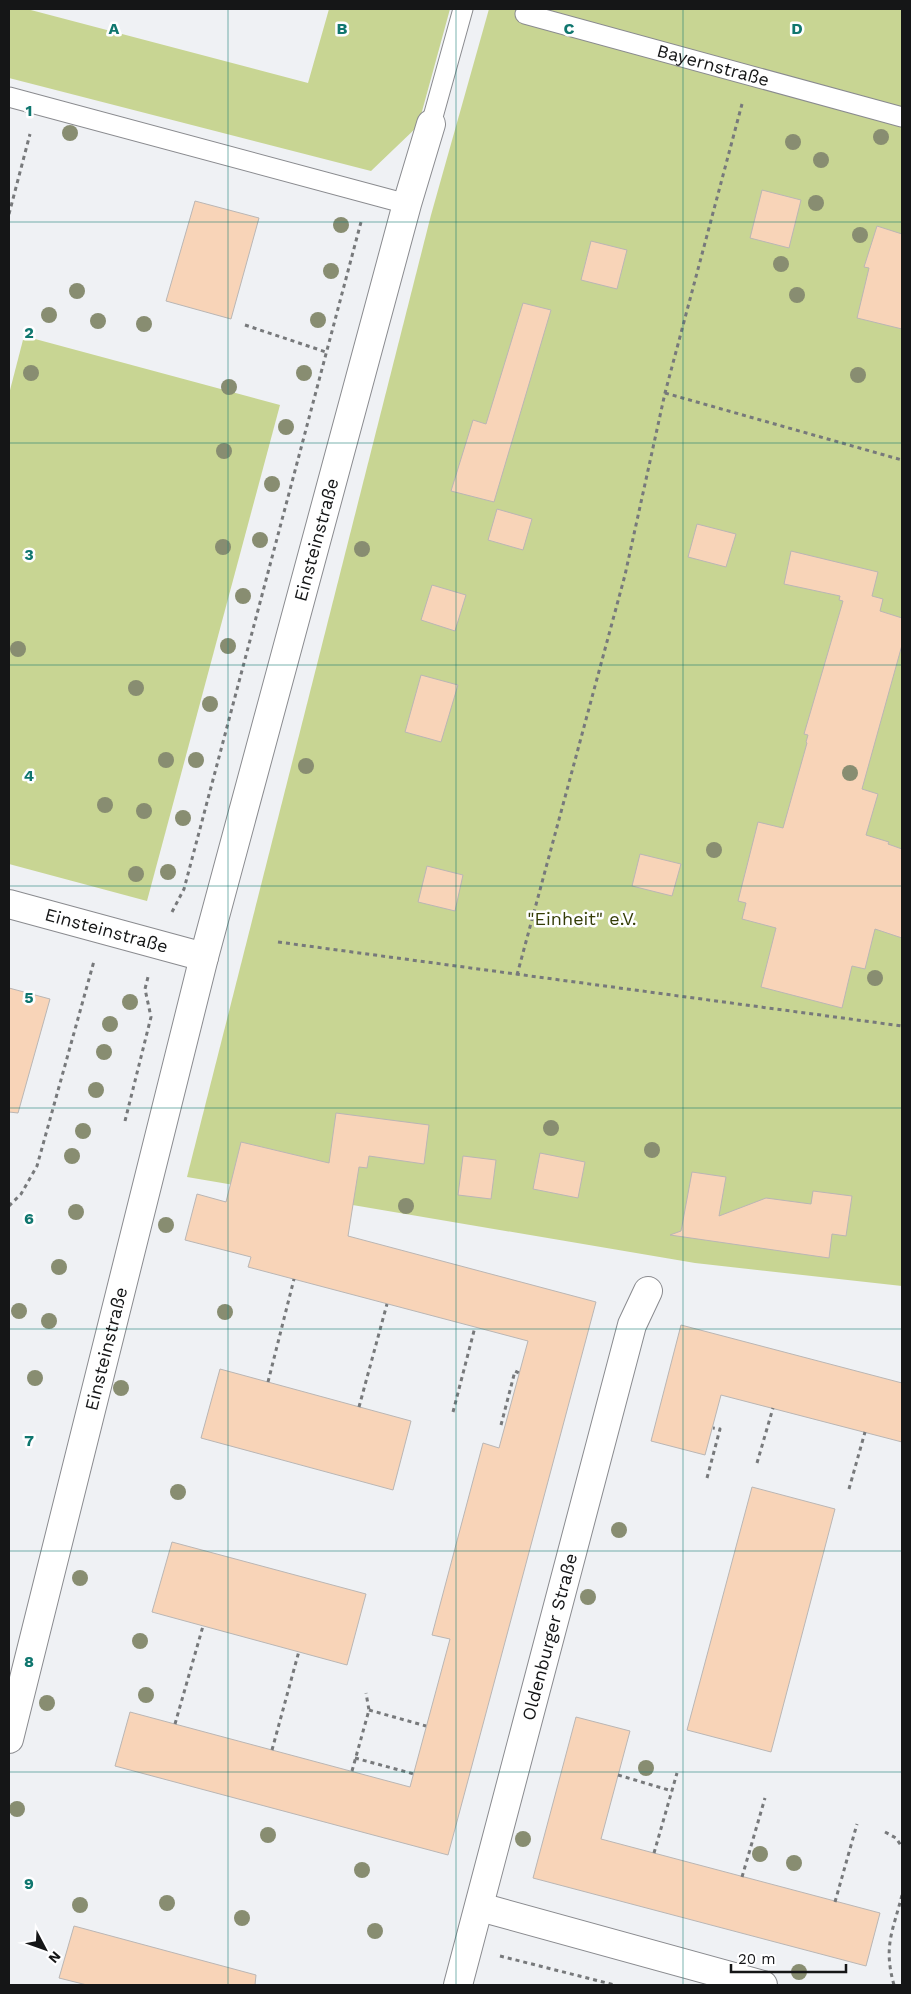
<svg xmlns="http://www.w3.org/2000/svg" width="911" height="1994" viewBox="0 0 911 1994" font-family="'Work Sans',sans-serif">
<rect width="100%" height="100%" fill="#eff1f4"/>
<g fill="#c8d593">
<polygon points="9,9 27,9 308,83 329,9 450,9 418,126 371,171 9,78"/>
<polygon points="489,9 902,9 902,1286 695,1263 187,1177 431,215"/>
<polygon points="24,336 280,405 147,901 9,864 9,394"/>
</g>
<g fill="#f8d4b8" stroke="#bab6b4">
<polygon points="762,190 801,200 789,248 750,238"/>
<polygon points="195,201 259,218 231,319 166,301"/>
<polygon points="877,226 902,234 902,329 857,318 869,268 864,267"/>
<polygon points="591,241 627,250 617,289 581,280"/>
<polygon points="523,303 551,310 494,502 451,491 473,420 486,424"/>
<polygon points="497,509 532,519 523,550 488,540"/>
<polygon points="697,524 736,534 726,567 688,557"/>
<polygon points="791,551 878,572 872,596 883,599 880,611 902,618 902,645 862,789 878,794 866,835 889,842 888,844 902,849 902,938 875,929 865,969 852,966 842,1008 761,987 776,928 742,919 746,903 738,901 758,822 783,828 807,743 806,742 808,735 804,734 843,601 839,600 840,596 784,584"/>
<polygon points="432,585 466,595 455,631 421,620"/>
<polygon points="421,675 458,685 441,742 405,732"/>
<polygon points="640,854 681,864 672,896 632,886"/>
<polygon points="427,866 463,875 455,911 418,902"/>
<polygon points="9,988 50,999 18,1113 9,1112"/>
<polygon points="336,1113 429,1125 424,1164 369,1156 367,1168 359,1167 348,1236 596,1302 448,1855 115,1766 130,1712 410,1787 450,1639 432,1635 483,1443 499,1448 528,1341 248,1267 251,1257 185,1240 197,1194 226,1202 241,1142 329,1163"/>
<polygon points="540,1153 585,1162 578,1198 533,1189"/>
<polygon points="463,1156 496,1160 491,1199 458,1195"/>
<polygon points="692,1172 726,1177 719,1216 766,1198 811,1204 813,1191 852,1196 846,1236 832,1234 829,1258 670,1235 681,1231"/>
<polygon points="681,1325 902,1383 902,1442 721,1395 705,1455 651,1441"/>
<polygon points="220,1369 411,1421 393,1490 201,1438"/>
<polygon points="752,1487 835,1509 771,1752 687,1730"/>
<polygon points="172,1542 366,1594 347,1665 152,1612"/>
<polygon points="576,1717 630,1731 601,1839 880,1913 866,1966 533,1878"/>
<polygon points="74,1926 256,1975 255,1985 87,1985 59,1978"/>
</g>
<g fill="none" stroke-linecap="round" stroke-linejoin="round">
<g stroke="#8a8b8f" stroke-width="21">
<g id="lane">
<path id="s1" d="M 525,14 L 902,117"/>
<polyline points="9,97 407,204"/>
<polyline points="431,124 463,9"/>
</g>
</g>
<g stroke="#8a8b8f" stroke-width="30">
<g id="street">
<path id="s2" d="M 9,904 L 204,957"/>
<path id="s3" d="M 9,1739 L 204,957 L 407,204 L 431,124"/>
<polyline points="480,1907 763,1985"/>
<path id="s4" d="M 458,1985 L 632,1325 L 648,1291"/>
</g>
</g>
<g stroke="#77797b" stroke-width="3" stroke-dasharray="4 4" stroke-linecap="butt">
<polyline points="9,214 30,134"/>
<polyline points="245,325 326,352"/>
<polyline points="665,393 902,460"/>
<polyline points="172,912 184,889 361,222"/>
<polyline points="278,942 902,1026"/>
<polyline points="517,975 625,575 665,393 742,104"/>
<polyline points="125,1121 151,1017 145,989 148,977"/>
<polyline points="9,1206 21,1194 37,1166 94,961"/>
<polyline points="268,1382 294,1279"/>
<polyline points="359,1407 387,1304"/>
<polyline points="453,1412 475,1327"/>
<polyline points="501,1425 515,1371 519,1373"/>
<polyline points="757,1463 773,1408"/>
<polyline points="707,1478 720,1429 713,1428"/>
<polyline points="849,1489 865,1432"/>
<polyline points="369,1710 426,1726"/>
<polyline points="175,1724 203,1626"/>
<polyline points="272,1750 299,1651"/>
<polyline points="355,1758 414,1774"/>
<polyline points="352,1771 369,1710 366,1693"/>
<polyline points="618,1775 672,1791"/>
<polyline points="885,1832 896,1838 902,1847"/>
<polyline points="654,1853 677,1773"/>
<polyline points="742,1877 765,1798"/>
<polyline points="835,1902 857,1824"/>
<polyline points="500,1956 615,1985"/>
<path d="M 894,1985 C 883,1946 893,1931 902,1895"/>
</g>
<use href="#lane" stroke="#fff" stroke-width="19"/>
<use href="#street" stroke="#fff" stroke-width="28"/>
</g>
<g fill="#888d71">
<circle cx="70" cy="133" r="8"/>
<circle cx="881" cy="137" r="8"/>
<circle cx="793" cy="142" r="8"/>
<circle cx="821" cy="160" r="8"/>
<circle cx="816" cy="203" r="8"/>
<circle cx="341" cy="225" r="8"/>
<circle cx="860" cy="235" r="8"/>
<circle cx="781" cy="264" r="8"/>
<circle cx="331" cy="271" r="8"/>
<circle cx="77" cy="291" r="8"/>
<circle cx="797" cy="295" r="8"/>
<circle cx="49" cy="315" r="8"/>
<circle cx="318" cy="320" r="8"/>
<circle cx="98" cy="321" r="8"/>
<circle cx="144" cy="324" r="8"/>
<circle cx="31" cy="373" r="8"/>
<circle cx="304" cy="373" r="8"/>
<circle cx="858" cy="375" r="8"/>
<circle cx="229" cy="387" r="8"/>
<circle cx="286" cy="427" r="8"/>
<circle cx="224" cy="451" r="8"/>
<circle cx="272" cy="484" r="8"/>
<circle cx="260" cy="540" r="8"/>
<circle cx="223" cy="547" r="8"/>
<circle cx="362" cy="549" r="8"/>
<circle cx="243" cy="596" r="8"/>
<circle cx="228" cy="646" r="8"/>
<circle cx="18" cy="649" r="8"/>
<circle cx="136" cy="688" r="8"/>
<circle cx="210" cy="704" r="8"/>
<circle cx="166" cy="760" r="8"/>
<circle cx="196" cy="760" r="8"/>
<circle cx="306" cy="766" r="8"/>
<circle cx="850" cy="773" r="8"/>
<circle cx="105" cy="805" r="8"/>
<circle cx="144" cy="811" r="8"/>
<circle cx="183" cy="818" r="8"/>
<circle cx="714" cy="850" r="8"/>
<circle cx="168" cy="872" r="8"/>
<circle cx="136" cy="874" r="8"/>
<circle cx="875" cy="978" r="8"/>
<circle cx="130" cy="1002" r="8"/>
<circle cx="110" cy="1024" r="8"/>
<circle cx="104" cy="1052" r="8"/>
<circle cx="96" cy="1090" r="8"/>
<circle cx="551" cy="1128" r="8"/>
<circle cx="83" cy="1131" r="8"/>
<circle cx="652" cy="1150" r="8"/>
<circle cx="72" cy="1156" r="8"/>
<circle cx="406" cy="1206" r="8"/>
<circle cx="76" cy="1212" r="8"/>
<circle cx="166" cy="1225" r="8"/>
<circle cx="59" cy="1267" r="8"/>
<circle cx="19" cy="1311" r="8"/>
<circle cx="225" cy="1312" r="8"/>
<circle cx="49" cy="1321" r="8"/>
<circle cx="35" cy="1378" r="8"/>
<circle cx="121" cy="1388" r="8"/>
<circle cx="178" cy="1492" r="8"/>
<circle cx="619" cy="1530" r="8"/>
<circle cx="80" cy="1578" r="8"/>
<circle cx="588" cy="1597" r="8"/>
<circle cx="140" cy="1641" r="8"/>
<circle cx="146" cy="1695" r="8"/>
<circle cx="47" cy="1703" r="8"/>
<circle cx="646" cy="1768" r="8"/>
<circle cx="17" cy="1809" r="8"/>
<circle cx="268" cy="1835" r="8"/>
<circle cx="523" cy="1839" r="8"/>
<circle cx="760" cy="1854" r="8"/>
<circle cx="794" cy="1863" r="8"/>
<circle cx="362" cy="1870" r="8"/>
<circle cx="167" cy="1903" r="8"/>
<circle cx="80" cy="1905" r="8"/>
<circle cx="242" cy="1918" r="8"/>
<circle cx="375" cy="1931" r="8"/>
<circle cx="799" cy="1972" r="8"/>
</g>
<path fill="none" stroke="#0f766e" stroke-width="1" stroke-opacity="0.55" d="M 228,9 L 228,1985M 456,9 L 456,1985M 683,9 L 683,1985M 9,222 L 902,222M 9,443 L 902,443M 9,665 L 902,665M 9,886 L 902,886M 9,1108 L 902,1108M 9,1329 L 902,1329M 9,1551 L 902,1551M 9,1772 L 902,1772"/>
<g text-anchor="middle" stroke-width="5" stroke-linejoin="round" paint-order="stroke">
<g font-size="18" fill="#151617" stroke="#fefeff">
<text dy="6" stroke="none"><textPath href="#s1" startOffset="195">Bayernstraße</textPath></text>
<text dy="6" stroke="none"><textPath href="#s3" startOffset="1238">Einsteinstraße</textPath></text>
<text dy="6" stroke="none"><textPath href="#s2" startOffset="101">Einsteinstraße</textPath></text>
<text dy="6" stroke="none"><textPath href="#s3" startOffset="402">Einsteinstraße</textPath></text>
<text dy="6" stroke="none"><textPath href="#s4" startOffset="360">Oldenburger Straße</textPath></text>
</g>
<g font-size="18" fill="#343c06" stroke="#fefeff">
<text x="582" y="925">"Einheit" e.V.</text>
</g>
</g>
<g font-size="16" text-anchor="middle" font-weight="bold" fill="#0f766e" stroke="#fefeff" stroke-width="5" stroke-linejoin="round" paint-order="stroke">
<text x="114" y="34">A</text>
<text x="342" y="34">B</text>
<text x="569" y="34">C</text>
<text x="797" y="34">D</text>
<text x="29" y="116">1</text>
<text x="29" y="338">2</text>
<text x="29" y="560">3</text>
<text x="29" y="781">4</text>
<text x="29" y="1003">5</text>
<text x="29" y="1224">6</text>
<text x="29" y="1446">7</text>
<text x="29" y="1667">8</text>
<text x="29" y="1889">9</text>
</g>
<rect width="911" height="1994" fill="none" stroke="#151617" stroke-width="20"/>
<g transform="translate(45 1949) rotate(131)" stroke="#fefeff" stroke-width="4" paint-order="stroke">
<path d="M0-4L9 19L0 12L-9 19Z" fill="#151617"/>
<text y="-8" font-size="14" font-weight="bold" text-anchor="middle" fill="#151617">N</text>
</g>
<path d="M731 1964v8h115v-8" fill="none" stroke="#151617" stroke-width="2.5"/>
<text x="738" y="1964" font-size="15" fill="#151617" stroke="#fefeff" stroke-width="4" paint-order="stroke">20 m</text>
</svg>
